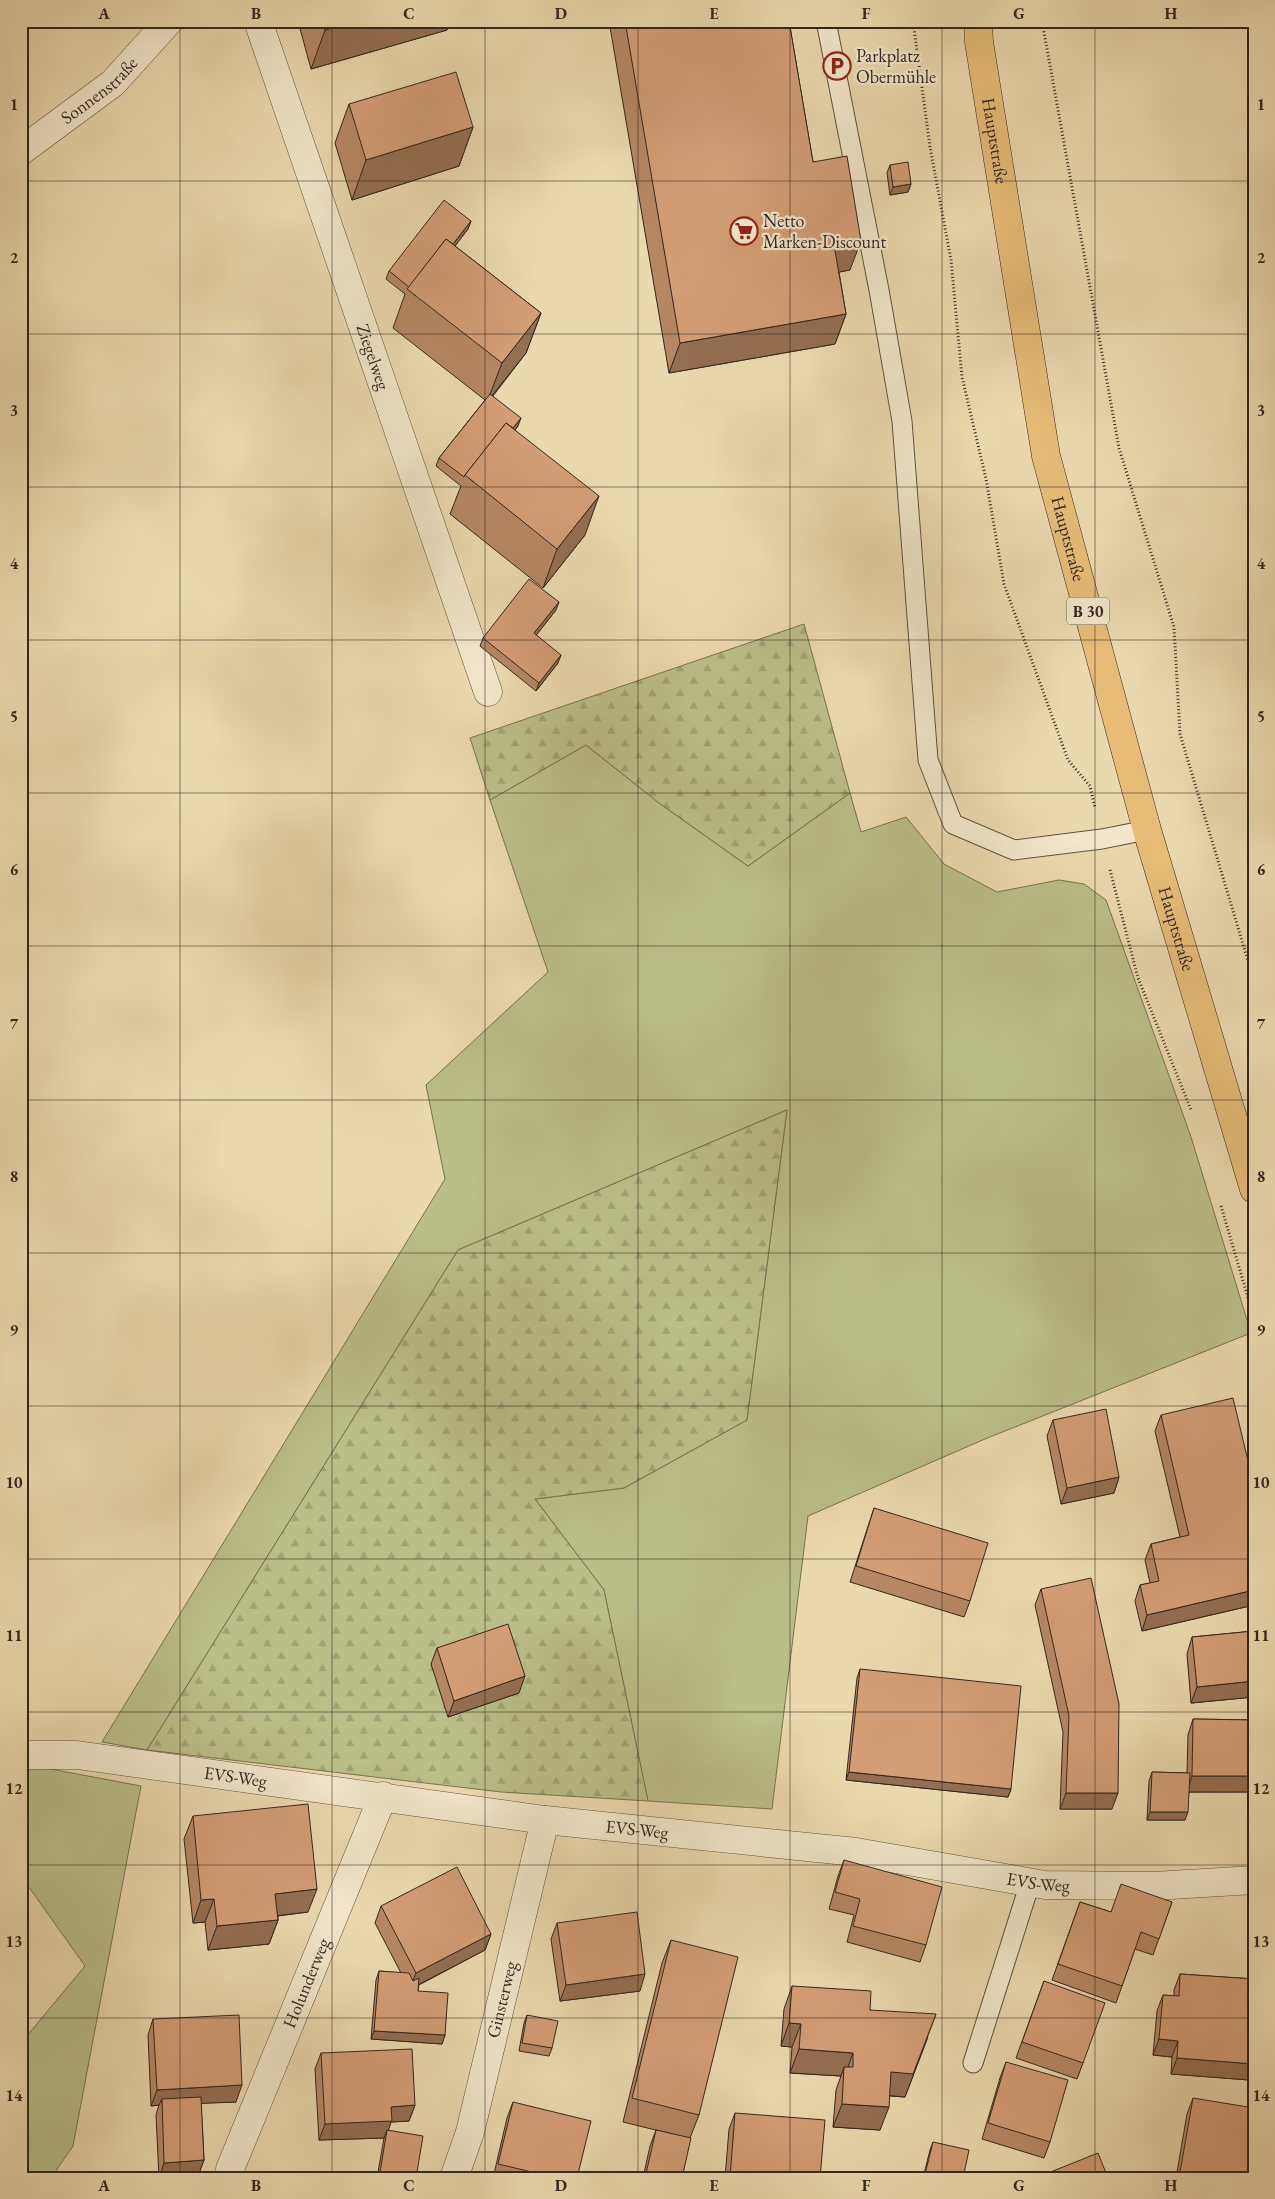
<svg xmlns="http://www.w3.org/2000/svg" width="1275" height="2199" viewBox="0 0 1275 2199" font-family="'EB Garamond',serif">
<defs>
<pattern id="forest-firs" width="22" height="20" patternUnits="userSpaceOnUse" patternTransform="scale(1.25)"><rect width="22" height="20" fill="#babe89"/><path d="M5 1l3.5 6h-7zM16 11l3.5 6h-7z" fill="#a0a376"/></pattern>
</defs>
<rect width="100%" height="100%" fill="#ecd8af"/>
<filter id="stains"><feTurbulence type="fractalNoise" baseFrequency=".004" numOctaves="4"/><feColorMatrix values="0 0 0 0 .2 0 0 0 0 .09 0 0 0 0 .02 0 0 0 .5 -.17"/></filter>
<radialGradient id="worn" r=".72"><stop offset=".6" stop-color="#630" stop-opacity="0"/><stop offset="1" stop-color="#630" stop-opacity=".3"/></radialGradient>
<g fill="#babe89" stroke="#767254">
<polygon points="586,745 659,803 748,866 850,793 861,832 906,817 944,864 997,892 1059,880 1084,884 1106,900 1191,1137 1251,1333 985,1439 808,1516 772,1809 648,1801 604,1590 535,1499 624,1488 747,1420 787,1110 458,1250 147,1750 102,1742 445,1179 426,1085 548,972 490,800"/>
<polygon points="40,1767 141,1786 73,2146 51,2178 21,2178 21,2043 85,1966 21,1876 21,1768"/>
</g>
<g fill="url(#forest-firs)" stroke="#767254">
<polygon points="804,624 850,793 748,866 659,803 586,745 490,800 470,738"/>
<polygon points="787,1110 747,1420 624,1488 535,1499 604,1590 648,1801 501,1792 147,1750 458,1250"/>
</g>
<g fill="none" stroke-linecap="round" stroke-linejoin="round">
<g stroke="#605244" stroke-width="21">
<g id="lane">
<polyline points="826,21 879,290 902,421 928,760 953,824 1014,850 1102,839 1147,830"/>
<polyline points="973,2063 1030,1883"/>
</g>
</g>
<g stroke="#605244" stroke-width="29">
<g id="street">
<path id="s1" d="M 258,21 L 488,692"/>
<path id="s2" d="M 21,151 L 113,83 L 169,21"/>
<path id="s3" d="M 21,1755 L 77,1755 L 545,1820 L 856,1852 L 1045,1885 L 1154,1886 L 1254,1880"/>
<path id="s4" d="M 230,2169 L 383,1796"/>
<path id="s5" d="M 454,2178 L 470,2132 L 545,1820"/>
</g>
</g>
<g stroke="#322620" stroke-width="29">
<g id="primary">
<path id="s6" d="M 978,21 L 979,42 L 1046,456 L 1147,830 L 1254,1189"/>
</g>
</g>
<g stroke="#322620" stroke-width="3" stroke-dasharray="1 2.5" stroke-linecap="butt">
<polyline points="913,21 930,147 951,260 962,377 986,479 1004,584 1068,760 1090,786 1095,808"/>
<polyline points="1042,21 1119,448 1174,627 1180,734 1254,981"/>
<polyline points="1110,870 1138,978 1191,1110"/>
<polyline points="1221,1206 1254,1318"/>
</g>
<use href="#lane" stroke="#f3e6cb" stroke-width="19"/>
<use href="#street" stroke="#f3e6cb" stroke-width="28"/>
<use href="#primary" stroke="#e6bc78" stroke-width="28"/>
</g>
<g fill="#b58765" stroke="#322620">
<polygon points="298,21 450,21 447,30 311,69"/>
<polygon points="609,21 789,21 813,162 850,270 839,272 846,314 835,344 669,373"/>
<polygon points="349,104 473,127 459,166 352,200 335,143"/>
<polygon points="890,165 911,184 908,192 890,195 887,173"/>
<polygon points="471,221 468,229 455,246 541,313 526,353 493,396 518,426 515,430 585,535 543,588 450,514 461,486 436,466 439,458 485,400 393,328 405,294 386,279 389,271"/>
<polygon points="556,610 536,635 558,663 536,691 480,646 483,638"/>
<polygon points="1161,1415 1254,1486 1254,1605 1142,1631 1135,1601 1140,1585 1150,1583 1145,1560 1151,1544 1180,1537 1155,1431"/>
<polygon points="1053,1420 1119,1477 1114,1493 1061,1504 1047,1436"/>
<polygon points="874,1508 970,1601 964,1617 850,1582"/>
<polygon points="1041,1589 1112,1809 1060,1809 1063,1732 1035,1605"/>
<polygon points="1254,1631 1254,1697 1191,1703 1187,1654 1192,1637"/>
<polygon points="437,1648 519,1693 448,1717 431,1664"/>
<polygon points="860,1669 1011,1789 1008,1797 846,1780 857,1678"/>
<polygon points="1193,1719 1254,1720 1254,1792 1189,1792 1185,1820 1147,1820 1149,1781 1152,1772 1187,1773 1188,1735"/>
<polygon points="193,1816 308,1912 278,1916 278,1920 269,1944 208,1950 205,1922 193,1923 184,1839"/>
<polygon points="844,1860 926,1945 920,1962 847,1942 854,1915 829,1909 838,1876"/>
<polygon points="1080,1902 1111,1912 1172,1902 1153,1955 1135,1949 1116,2003 1052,1980"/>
<polygon points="381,1906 491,1934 485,1950 419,1985 418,1991 445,2035 442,2044 371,2039 376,1980 379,1971 401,1973 375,1923"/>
<polygon points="557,1923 640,1991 560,2001 551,1939"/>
<polygon points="671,1940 699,2115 690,2138 682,2178 643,2178 650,2146 656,2130 680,2136 623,2122 662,1963"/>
<polygon points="1180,1974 1254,1979 1254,2067 1249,2080 1171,2074 1172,2057 1153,2055 1157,2011 1163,1995 1174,1996 1174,1990"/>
<polygon points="1044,1981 1083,2063 1077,2079 1016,2058"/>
<polygon points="792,1986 870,2010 928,2037 905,2097 889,2096 880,2130 833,2127 836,2090 841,2076 790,2073 792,2047 781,2046 784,2009"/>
<polygon points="527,2015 552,2048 549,2056 519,2051 524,2023"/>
<polygon points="153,2019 236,2102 201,2103 204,2160 198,2176 159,2178 156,2115 159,2105 151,2106 148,2035"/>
<polygon points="321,2053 415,2105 409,2121 391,2122 388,2130 416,2178 377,2178 384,2138 319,2140 315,2069"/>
<polygon points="1006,2062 1050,2142 1044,2158 982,2139 1000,2078"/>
<polygon points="1193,2098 1254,2178 1176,2178 1187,2114"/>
<polygon points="513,2102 577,2178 493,2178 507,2118"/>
<polygon points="735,2113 820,2178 725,2178 729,2129"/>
<polygon points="933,2142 963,2178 923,2178 930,2150"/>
</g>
<g fill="#946e52" stroke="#322620">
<polygon points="355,21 450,21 447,30 311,69 325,30"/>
<polygon points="473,127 459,166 352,200 366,160"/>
<polygon points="911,184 908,192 890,195 893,187"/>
<polygon points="471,221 468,229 416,296 414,295"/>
<polygon points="861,241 850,270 824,275 834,245"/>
<polygon points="541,313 526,353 487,402 502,363"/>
<polygon points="846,314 835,344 669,373 680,343"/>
<polygon points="521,418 518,426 473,482 471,480"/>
<polygon points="599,496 585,535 543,588 557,549"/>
<polygon points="559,602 556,610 531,642 534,633"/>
<polygon points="561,655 558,663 536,691 539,683"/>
<polygon points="1119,1477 1114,1493 1061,1504 1067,1488"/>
<polygon points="1254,1590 1254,1605 1142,1631 1147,1615"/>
<polygon points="525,1676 519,1693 448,1717 454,1701"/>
<polygon points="1254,1681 1254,1697 1191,1703 1197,1687"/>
<polygon points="849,1772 1011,1789 1008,1797 846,1780"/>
<polygon points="1192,1776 1254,1776 1254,1792 1187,1792"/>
<polygon points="1066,1793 1118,1793 1112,1809 1060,1809"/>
<polygon points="1150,1812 1188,1812 1185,1820 1147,1820"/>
<polygon points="317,1889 308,1912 267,1917 275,1894"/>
<polygon points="214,1899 205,1922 193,1923 201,1900"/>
<polygon points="278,1920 269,1944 208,1950 217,1926"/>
<polygon points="491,1934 485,1950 410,1989 416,1973"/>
<polygon points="645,1974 640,1991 560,2001 566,1985"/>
<polygon points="936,2014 905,2097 883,2095 891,2072"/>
<polygon points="789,2023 801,2024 792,2047 781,2046"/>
<polygon points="374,2031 445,2035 442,2044 371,2039"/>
<polygon points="1159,2039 1178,2041 1172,2057 1153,2055"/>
<polygon points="799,2049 853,2053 845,2076 844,2067 841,2076 790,2073"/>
<polygon points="1177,2058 1254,2064 1254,2067 1249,2080 1171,2074"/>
<polygon points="242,2085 236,2102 162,2105 162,2099 159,2105 151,2106 157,2090"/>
<polygon points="842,2104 889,2107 880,2130 833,2127"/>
<polygon points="415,2105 409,2121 391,2122 386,2138 387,2130 384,2138 319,2140 325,2124 391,2107"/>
<polygon points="204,2160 198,2176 159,2178 164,2163"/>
</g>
<g fill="#d39d75" stroke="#322620">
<polygon points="323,21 355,21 325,30"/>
<polygon points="625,21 789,21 813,162 847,156 861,241 834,245 846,314 680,343"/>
<polygon points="456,72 473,127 366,160 349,104"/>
<polygon points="908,162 911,184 893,187 890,165"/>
<polygon points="444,200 471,221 453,244 446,239 409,287 389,271"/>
<polygon points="446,239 541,313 502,363 407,289"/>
<polygon points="490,394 521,418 513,428 506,423 465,475 464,477 439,458"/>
<polygon points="506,423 599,496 557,549 465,475"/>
<polygon points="529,579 559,602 534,633 561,655 539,683 483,638"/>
<polygon points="1233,1398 1254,1486 1254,1590 1147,1615 1140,1585 1159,1581 1151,1544 1189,1535 1161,1415"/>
<polygon points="1106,1409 1119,1477 1067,1488 1053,1420"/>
<polygon points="874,1508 988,1543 970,1601 856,1566"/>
<polygon points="1091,1578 1119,1704 1118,1793 1066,1793 1069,1716 1041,1589"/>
<polygon points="508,1624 525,1676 454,1701 437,1648"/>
<polygon points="1254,1631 1254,1681 1197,1687 1192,1637"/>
<polygon points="860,1669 1021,1686 1011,1789 849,1772"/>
<polygon points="1193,1719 1254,1720 1254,1776 1192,1776"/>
<polygon points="1152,1772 1190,1773 1188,1812 1150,1812"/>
<polygon points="308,1804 317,1889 275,1894 278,1920 217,1926 214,1899 201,1900 193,1816"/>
<polygon points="844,1860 942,1887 926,1945 853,1926 860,1899 835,1892"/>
<polygon points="457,1867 491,1934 416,1973 381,1906"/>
<polygon points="1121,1884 1172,1902 1159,1939 1141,1932 1122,1986 1058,1964 1080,1902 1111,1912"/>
<polygon points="637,1912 645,1974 566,1985 557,1923"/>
<polygon points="671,1940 738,1957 699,2115 632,2098"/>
<polygon points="379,1971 409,1973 413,1981 419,1978 418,1991 448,1993 445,2035 374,2031"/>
<polygon points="1180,1974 1254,1979 1254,2064 1177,2058 1178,2041 1159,2039 1163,1995 1179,1996"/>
<polygon points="1044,1981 1105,2003 1083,2063 1022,2042"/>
<polygon points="792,1986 871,1991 870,2010 936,2014 913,2074 891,2072 889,2107 842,2104 844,2067 853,2067 853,2053 799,2049 801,2024 789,2023"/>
<polygon points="239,2015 242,2085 157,2090 153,2019"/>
<polygon points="527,2015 558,2021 552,2048 522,2043"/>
<polygon points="412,2049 415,2105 391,2107 392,2121 325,2124 321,2053"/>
<polygon points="1006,2062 1068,2080 1050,2142 988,2123"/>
<polygon points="201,2097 204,2160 164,2163 162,2099"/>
<polygon points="1193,2098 1254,2108 1254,2178 1179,2178"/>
<polygon points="513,2102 591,2121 577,2178 557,2178 498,2164"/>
<polygon points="735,2113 825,2120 820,2178 730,2178"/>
<polygon points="387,2130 423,2136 416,2178 380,2172"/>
<polygon points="656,2130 691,2138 682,2178 645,2178"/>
<polygon points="933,2142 969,2150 963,2178 924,2178"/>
<polygon points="1098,2153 1108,2178 1039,2178 1038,2177"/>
</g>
<path fill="none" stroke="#322620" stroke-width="1" stroke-opacity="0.55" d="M 180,21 L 180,2178M 332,21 L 332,2178M 485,21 L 485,2178M 638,21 L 638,2178M 790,21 L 790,2178M 942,21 L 942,2178M 1095,21 L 1095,2178M 21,181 L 1254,181M 21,334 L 1254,334M 21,487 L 1254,487M 21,640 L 1254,640M 21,793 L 1254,793M 21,946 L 1254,946M 21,1100 L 1254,1100M 21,1253 L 1254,1253M 21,1406 L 1254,1406M 21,1559 L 1254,1559M 21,1712 L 1254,1712M 21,1865 L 1254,1865M 21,2018 L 1254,2018"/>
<defs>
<g id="parking-ring" transform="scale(1.4375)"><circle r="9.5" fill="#f3e6cb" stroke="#8f2418" stroke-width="1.5"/><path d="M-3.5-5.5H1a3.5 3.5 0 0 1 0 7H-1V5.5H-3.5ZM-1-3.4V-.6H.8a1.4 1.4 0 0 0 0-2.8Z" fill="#8f2418"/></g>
<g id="supermarket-ring" transform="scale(1.4375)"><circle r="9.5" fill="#f3e6cb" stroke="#8f2418" stroke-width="1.5"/><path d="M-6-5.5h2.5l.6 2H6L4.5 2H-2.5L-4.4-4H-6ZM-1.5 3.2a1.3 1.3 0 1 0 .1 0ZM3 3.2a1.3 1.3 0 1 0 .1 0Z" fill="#8f2418"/></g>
</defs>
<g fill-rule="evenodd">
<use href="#parking-ring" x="837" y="66"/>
<use href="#supermarket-ring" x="744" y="231"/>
</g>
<g text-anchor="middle" stroke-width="4.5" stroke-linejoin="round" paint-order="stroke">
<rect fill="#f3e6cb" stroke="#6c6053" stroke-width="1" x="1067" y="597.5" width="42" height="27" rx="4"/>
<g font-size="16" font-weight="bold" fill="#322620">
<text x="1088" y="617">B 30</text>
</g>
<g font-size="18" fill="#322620" stroke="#f3e6cb" text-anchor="start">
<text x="856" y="62">Parkplatz<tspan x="856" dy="21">Obermühle</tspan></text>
<text x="763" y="227">Netto<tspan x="763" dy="21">Marken-Discount</tspan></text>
</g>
<g font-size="18" fill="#322620" stroke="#f3e6cb">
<text dy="6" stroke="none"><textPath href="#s2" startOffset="99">Sonnenstraße</textPath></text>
<text dy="6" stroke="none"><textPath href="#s6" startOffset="121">Hauptstraße</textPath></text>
<text dy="6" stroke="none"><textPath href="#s1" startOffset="355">Ziegelweg</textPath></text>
<text dy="6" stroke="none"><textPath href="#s6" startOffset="526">Hauptstraße</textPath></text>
<text dy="6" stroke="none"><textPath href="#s6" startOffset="931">Hauptstraße</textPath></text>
<text dy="6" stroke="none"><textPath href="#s3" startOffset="216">EVS-Weg</textPath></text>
<text dy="6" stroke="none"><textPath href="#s3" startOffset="621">EVS-Weg</textPath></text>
<text dy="6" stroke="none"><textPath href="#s3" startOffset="1026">EVS-Weg</textPath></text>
<text dy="6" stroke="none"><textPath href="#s4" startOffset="201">Holunderweg</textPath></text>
<text dy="6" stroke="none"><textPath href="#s5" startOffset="185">Ginsterweg</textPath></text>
</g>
</g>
<rect width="1275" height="2199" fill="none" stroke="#ecd8af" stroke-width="55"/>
<rect x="28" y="28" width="1220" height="2144" fill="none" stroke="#322620" stroke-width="2"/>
<g font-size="16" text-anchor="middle" font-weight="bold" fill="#322620">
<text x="104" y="19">A</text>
<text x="256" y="19">B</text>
<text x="409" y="19">C</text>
<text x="561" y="19">D</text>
<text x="714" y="19">E</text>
<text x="866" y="19">F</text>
<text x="1019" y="19">G</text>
<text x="1171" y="19">H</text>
<text x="14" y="110">1</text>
<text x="1261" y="110">1</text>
<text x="14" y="263">2</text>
<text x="1261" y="263">2</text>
<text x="14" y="416">3</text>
<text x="1261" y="416">3</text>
<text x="14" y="569">4</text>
<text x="1261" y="569">4</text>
<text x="14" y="722">5</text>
<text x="1261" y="722">5</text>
<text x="14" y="875">6</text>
<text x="1261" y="875">6</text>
<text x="14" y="1029">7</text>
<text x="1261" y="1029">7</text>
<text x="14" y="1182">8</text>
<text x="1261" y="1182">8</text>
<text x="14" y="1335">9</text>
<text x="1261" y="1335">9</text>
<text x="14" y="1488">10</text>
<text x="1261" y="1488">10</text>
<text x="14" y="1641">11</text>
<text x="1261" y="1641">11</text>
<text x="14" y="1794">12</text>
<text x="1261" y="1794">12</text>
<text x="14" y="1947">13</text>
<text x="1261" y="1947">13</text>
<text x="14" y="2101">14</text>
<text x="1261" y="2101">14</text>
<text x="104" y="2191">A</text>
<text x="256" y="2191">B</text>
<text x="409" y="2191">C</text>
<text x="561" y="2191">D</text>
<text x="714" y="2191">E</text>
<text x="866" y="2191">F</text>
<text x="1019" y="2191">G</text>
<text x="1171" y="2191">H</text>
</g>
<rect width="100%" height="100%" filter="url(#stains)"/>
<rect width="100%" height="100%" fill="url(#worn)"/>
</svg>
